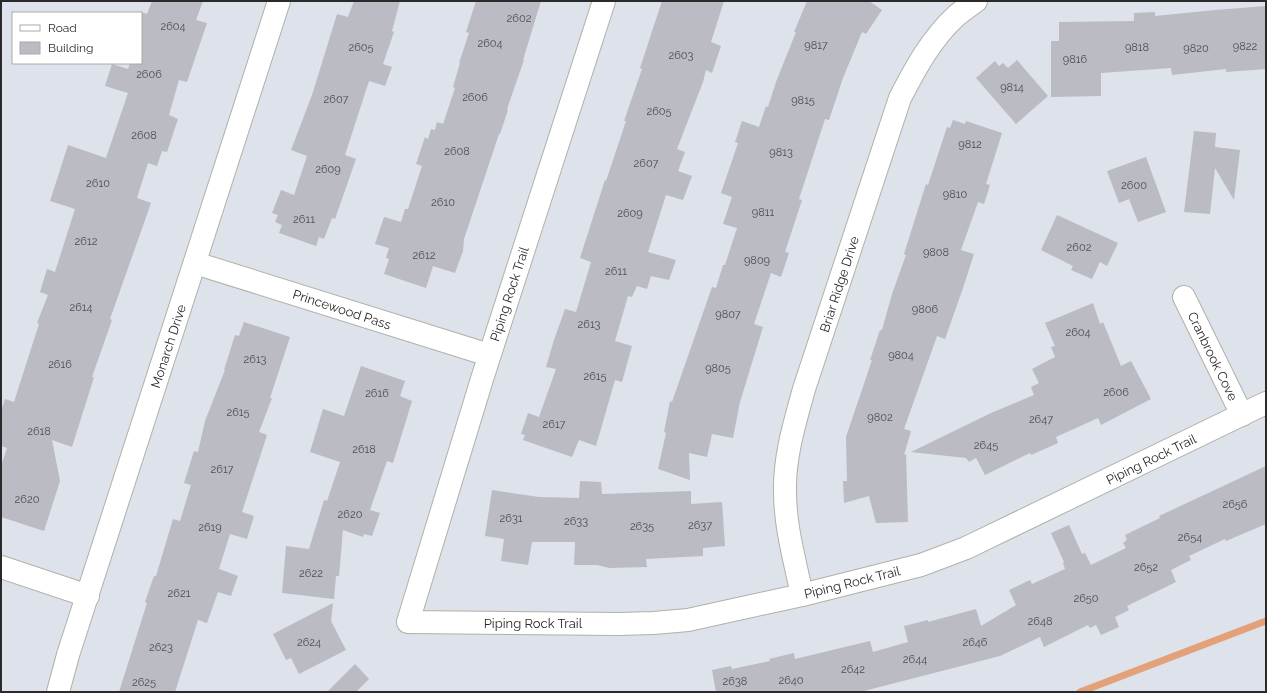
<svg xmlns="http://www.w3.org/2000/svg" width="1267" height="693" viewBox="0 0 1267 693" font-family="Raleway,sans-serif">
<rect width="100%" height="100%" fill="#dde2eb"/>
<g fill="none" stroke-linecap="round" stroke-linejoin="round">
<polyline stroke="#e4a179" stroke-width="7" points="1080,692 1266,621"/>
</g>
<g fill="#babbc3">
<polygon points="152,1 203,1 196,20 207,23 187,82 179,80 169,115 178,119 167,152 162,151 157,166 148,163 137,198 151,203 110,319 112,320 92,377 94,377 72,447 52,440 60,481 44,531 1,517 1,466 7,448 1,446 1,411 5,399 14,402 39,324 37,323 48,295 40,292 47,269 55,272 75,209 50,201 68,145 106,158 128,93 105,86 112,64 128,69 130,63 141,63 141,12 147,14"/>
<polygon points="354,1 400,1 392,31 394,32 383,64 392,67 385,86 369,81 345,155 356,159 335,219 332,218 324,239 319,237 316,246 279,233 282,225 275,222 278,215 272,213 281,190 294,195 307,156 291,150 312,95 337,14 348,17"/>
<polygon points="476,1 541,1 523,60 524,60 507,109 508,110 500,134 499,134 464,239 463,251 455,273 433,266 426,288 384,274 389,259 386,258 389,248 375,244 384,217 401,222 405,209 408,209 422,166 416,164 425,137 428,139 431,129 435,130 437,122 443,124 455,88 453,87 460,63 459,63 469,33 466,32"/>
<polygon points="662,1 724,1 711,42 721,46 712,73 706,70 703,82 677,149 685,152 678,171 692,176 683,200 666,195 648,252 676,260 669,280 651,276 647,289 637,286 632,297 628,296 615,341 632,346 622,382 615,380 596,446 579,440 572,457 523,440 525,435 521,434 528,413 539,417 556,369 546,367 554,340 565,309 576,312 591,262 580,258 605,180 606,181 626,121 624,121 642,69 640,68"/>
<polygon points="807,1 869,1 882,10 866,34 862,32 843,78 829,120 825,119 799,199 802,200 785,252 789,253 781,277 771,273 754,324 763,327 740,402 733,438 712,434 707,457 689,453 690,480 658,469 666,433 664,432 670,401 672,402 712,287 716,288 723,265 725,265 737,228 723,224 732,197 721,193 738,143 735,142 742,121 759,127 766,106 768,107 776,82 796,32 794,32"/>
<polygon points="1266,6 1266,69 1226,72 1226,69 1172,75 1171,68 1101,73 1101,96 1051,97 1051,41 1059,41 1059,22 1134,21 1134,13 1155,12 1155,16 1215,10"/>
<polygon points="1017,60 1048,96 1016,124 976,78 995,61 999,66 1003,63 1008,68"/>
<polygon points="953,120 965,124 966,121 1002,133 986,184 990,185 984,204 978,202 961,250 974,254 963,288 945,339 937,336 904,429 911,431 904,455 906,454 908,522 876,523 869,496 844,503 843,481 847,481 846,437 872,360 870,360 880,330 882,330 892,294 906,255 904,254 926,184 928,185 947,127 950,128"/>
<polygon points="1194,131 1216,133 1215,147 1240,150 1234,200 1215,168 1210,214 1184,212"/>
<polygon points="1146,157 1166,212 1138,222 1129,199 1119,203 1107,171"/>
<polygon points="1057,215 1118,243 1107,266 1100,262 1092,279 1071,270 1073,266 1041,250"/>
<polygon points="1093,303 1100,324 1103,322 1121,366 1131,361 1151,399 1101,425 1098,418 1056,437 1058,443 1031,455 1030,453 985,475 976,458 969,462 966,458 911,452 991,413 1034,395 1031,387 1039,383 1032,369 1055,357 1051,347 1055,346 1045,323"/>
<polygon points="244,322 290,337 270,398 272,398 259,432 267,435 242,512 254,516 247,539 230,534 219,569 238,576 231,596 218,592 207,623 198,620 175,692 119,692 147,603 145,602 154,576 156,576 173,519 180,521 191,485 184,483 194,451 198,452 205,421 225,370 224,370 235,335 239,336"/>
<polygon points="361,366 405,381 400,396 412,401 393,463 387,461 370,510 380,513 372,536 364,534 363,537 343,530 339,576 336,576 334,599 282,593 286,546 309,549 324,500 327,501 340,462 310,452 323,409 344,416"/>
<polygon points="1266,466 1266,524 1226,541 1225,539 1189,556 1191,560 1171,570 1176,582 1127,606 1129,610 1115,617 1119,627 1101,635 1096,625 1090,628 1088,625 1044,647 1040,637 1000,656 860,692 716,692 712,670 731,666 732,669 770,661 769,659 794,653 795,659 870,641 873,652 908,642 904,626 928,620 928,622 976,609 981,626 1016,605 1009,590 1030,580 1032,584 1065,569 1063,563 1064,562 1051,533 1069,525 1082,554 1085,553 1091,565 1126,548 1123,543 1127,540 1125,535 1160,518 1159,516"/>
<polygon points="580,481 601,482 602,494 691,491 691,504 722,502 725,546 703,548 703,556 646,559 647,567 609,568 597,565 574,565 575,542 532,542 528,565 501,561 504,539 485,536 492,490 539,497 579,498"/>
<polygon points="333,603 331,621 346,650 299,674 291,658 286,660 273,634"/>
<polygon points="355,664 369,679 356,692 327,692"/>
</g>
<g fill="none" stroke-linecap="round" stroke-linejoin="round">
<g stroke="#b1b1a7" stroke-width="24">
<g id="minor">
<polyline points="604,1 482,379 408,622 619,624 654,623 688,620 802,595 921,565 966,548 1266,403"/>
<polyline points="195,263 489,355"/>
<polyline points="1184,297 1242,415"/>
<polyline points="1,567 88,596"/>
<path d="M 802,595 C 795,561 785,527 785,492 C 784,457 795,422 804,389 L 900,98 C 915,69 931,39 956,16 C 962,11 969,6 976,1"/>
<polyline points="58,692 68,655 279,1"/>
</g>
</g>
<use href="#minor" stroke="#fff" stroke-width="22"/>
</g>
<g text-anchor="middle" stroke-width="3" stroke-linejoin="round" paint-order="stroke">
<g font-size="11" fill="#4e4e50">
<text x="519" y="22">2602</text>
<text x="173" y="30">2604</text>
<text x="490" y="47">2604</text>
<text x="816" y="49">9817</text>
<text x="1245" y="50">9822</text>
<text x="361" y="51">2605</text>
<text x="1137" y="51">9818</text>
<text x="1196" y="52">9820</text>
<text x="681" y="59">2603</text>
<text x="1075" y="63">9816</text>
<text x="149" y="78">2606</text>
<text x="1012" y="91">9814</text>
<text x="475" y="101">2606</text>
<text x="336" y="103">2607</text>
<text x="803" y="104">9815</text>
<text x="659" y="115">2605</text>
<text x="144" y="139">2608</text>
<text x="970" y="148">9812</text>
<text x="457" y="155">2608</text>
<text x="781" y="156">9813</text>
<text x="646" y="167">2607</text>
<text x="328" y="173">2609</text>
<text x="98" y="187">2610</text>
<text x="1134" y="189">2600</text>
<text x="955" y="198">9810</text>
<text x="443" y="206">2610</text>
<text x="763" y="216">9811</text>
<text x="630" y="217">2609</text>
<text x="304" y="223">2611</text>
<text x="86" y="245">2612</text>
<text x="1079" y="251">2602</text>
<text x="936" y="256">9808</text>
<text x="424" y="259">2612</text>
<text x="757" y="264">9809</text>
<text x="616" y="275">2611</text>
<text x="81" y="311">2614</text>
<text x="925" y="313">9806</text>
<text x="728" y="318">9807</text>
<text x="589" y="328">2613</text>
<text x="1078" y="336">2604</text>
<text x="901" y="359">9804</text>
<text x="255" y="363">2613</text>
<text x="60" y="368">2616</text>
<text x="718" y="372">9805</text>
<text x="595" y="380">2615</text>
<text x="1116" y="396">2606</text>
<text x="377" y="397">2616</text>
<text x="238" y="416">2615</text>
<text x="880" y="421">9802</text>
<text x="1041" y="423">2647</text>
<text x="554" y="428">2617</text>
<text x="39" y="435">2618</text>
<text x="986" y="449">2645</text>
<text x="364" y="453">2618</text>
<text x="222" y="473">2617</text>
<text x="27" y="503">2620</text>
<text x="1235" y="508">2656</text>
<text x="350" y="518">2620</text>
<text x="511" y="522">2631</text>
<text x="576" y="525">2633</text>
<text x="700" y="529">2637</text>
<text x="642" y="530">2635</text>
<text x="210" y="531">2619</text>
<text x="1190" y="541">2654</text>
<text x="1146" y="571">2652</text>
<text x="311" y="577">2622</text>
<text x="179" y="597">2621</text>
<text x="1086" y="602">2650</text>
<text x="1040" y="625">2648</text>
<text x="309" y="646">2624</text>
<text x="975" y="646">2646</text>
<text x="161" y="651">2623</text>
<text x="915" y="663">2644</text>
<text x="853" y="673">2642</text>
<text x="791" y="684">2640</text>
<text x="735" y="685">2638</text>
<text x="144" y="686">2625</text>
</g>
<g font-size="13" fill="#2a2a2a" stroke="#fff">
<text transform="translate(839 284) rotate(-72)" y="5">Briar Ridge Drive</text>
<text transform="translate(509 294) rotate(-72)" y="5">Piping Rock Trail</text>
<text transform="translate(342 309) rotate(18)" y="5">Princewood Pass</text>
<text transform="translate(168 346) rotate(-72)" y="5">Monarch Drive</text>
<text transform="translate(1213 356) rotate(64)" y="5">Cranbrook Cove</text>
<text transform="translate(1151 459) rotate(-26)" y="5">Piping Rock Trail</text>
<text transform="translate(852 582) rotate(-14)" y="5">Piping Rock Trail</text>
<text x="533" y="628">Piping Rock Trail</text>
</g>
</g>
<rect width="1267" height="693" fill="none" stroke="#2a2a2a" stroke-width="4"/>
<rect x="12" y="12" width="130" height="52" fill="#ffffff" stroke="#aaaaaa"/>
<rect x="20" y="25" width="20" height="6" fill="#ffffff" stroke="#aaaaaa"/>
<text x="48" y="32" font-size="12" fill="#2a2a2a">Road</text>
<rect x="20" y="42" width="20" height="12" fill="#babbc3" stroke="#aaaaaa"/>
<text x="48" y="52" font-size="12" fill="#2a2a2a">Building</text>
</svg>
